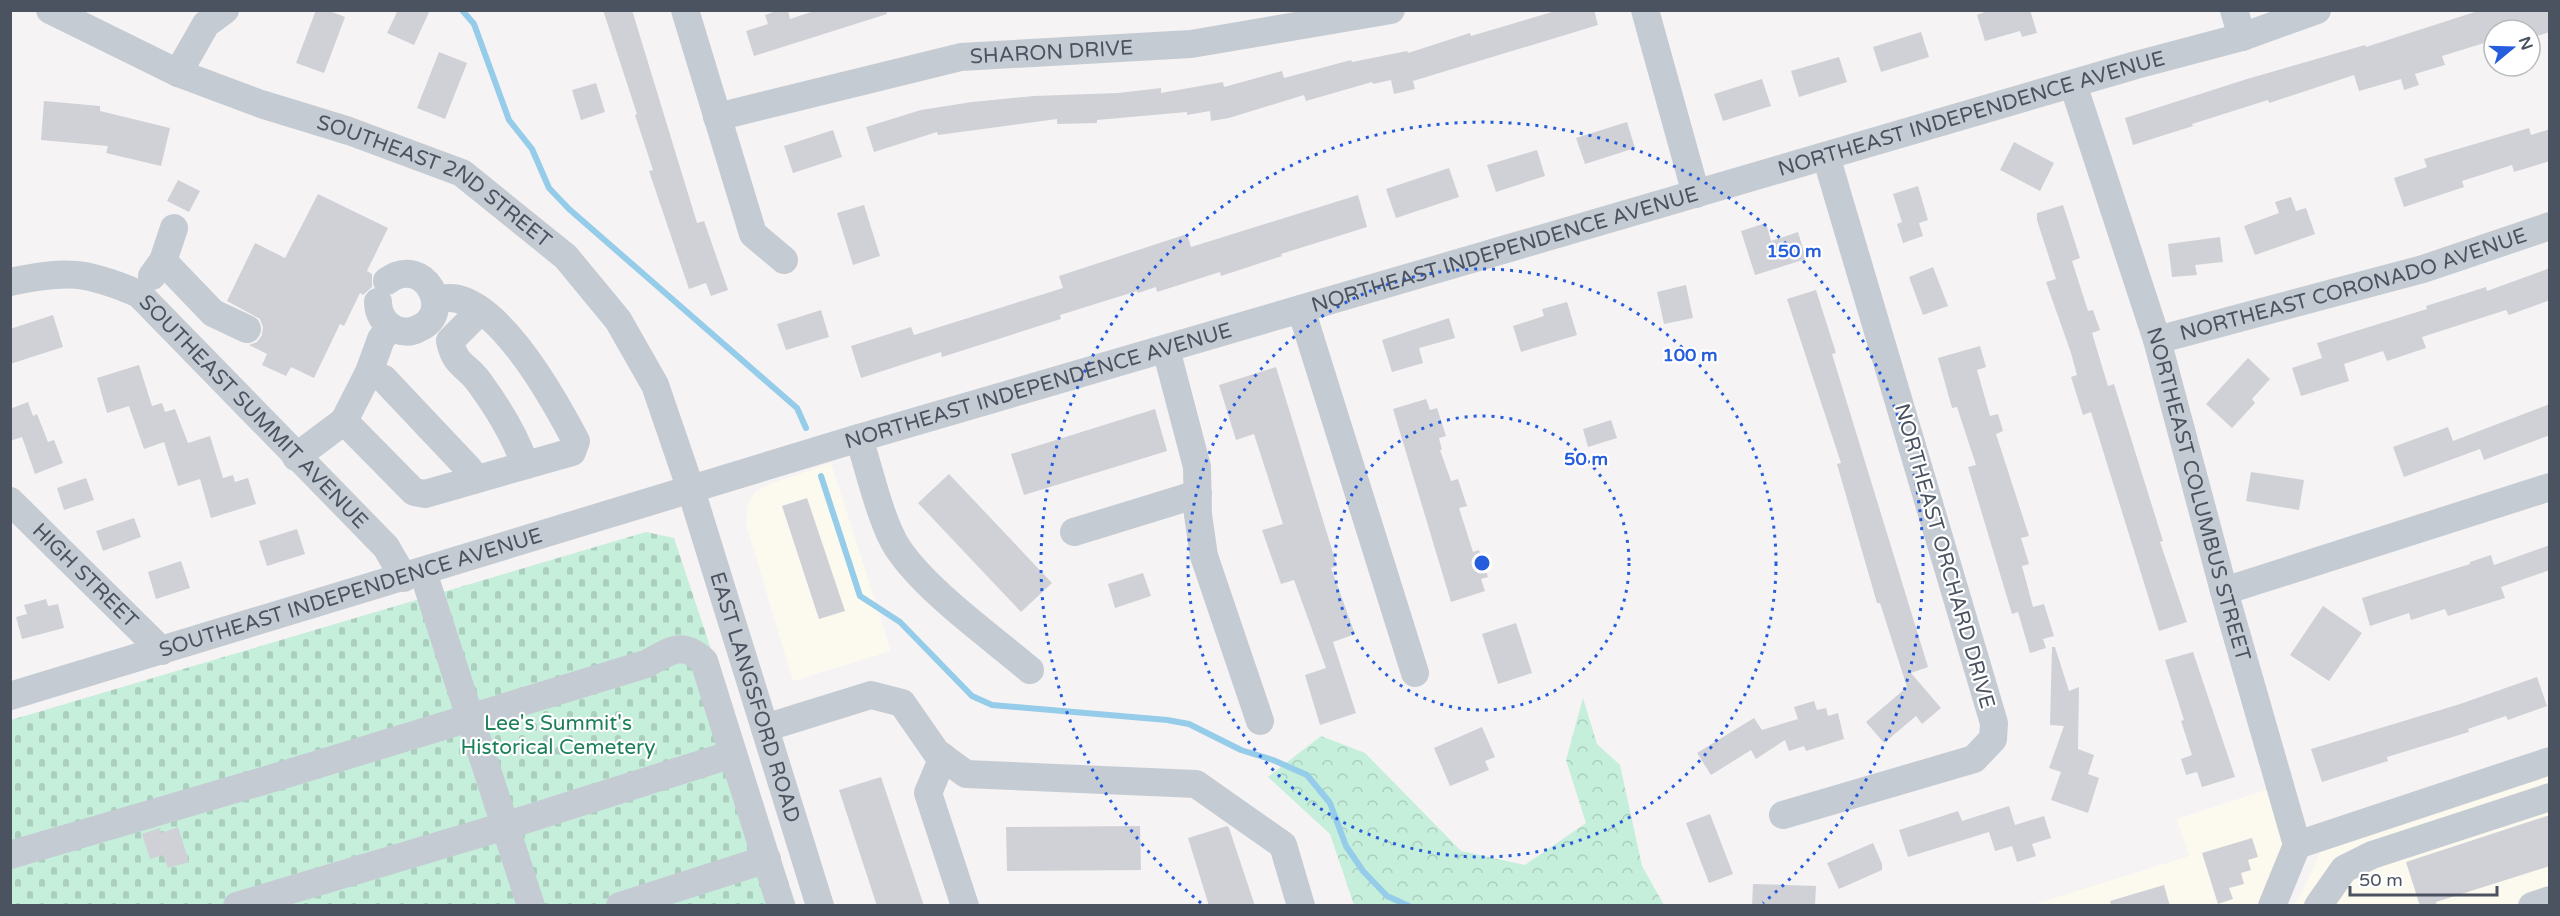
<svg xmlns="http://www.w3.org/2000/svg" width="2560" height="916" viewBox="0 0 2560 916" font-family="'Varela Round',sans-serif">
<defs>
<pattern id="forest-crowns" width="20" height="18" patternUnits="userSpaceOnUse" patternTransform="scale(1.5)"><rect width="20" height="18" fill="#c5eedb"/><path d="M2 6a3 3 0 1 1 6 0M12 15a3 3 0 1 1 6 0" fill="none" stroke="#abcebe"/></pattern>
<pattern id="cemetery-stones" width="16" height="16" patternUnits="userSpaceOnUse" patternTransform="scale(1.5)"><rect width="16" height="16" fill="#c5eedb"/><path d="M2 7V4a2 2 0 0 1 4 0v3zM10 15v-3a2 2 0 0 1 4 0v3z" fill="#abcebe"/></pattern>
</defs>
<rect width="100%" height="100%" fill="#f5f3f3"/>
<g fill="#fcfaef">
<polygon points="831,463 891,651 793,681 746,524 747,507 755,492 770,484"/>
<polygon points="2549,773 2549,905 2293,906 2304,888 2323,847"/>
<polygon points="2287,783 2292,819 2266,905 2029,906 2189,856 2177,819"/>
</g>
<polygon fill="url(#forest-crowns)" points="1583,698 1597,744 1620,765 1642,866 1664,905 1354,905 1330,834 1268,777 1321,736 1365,753 1461,851 1525,865 1586,823 1566,760"/>
<polygon fill="url(#cemetery-stones)" points="646,532 674,538 796,905 11,906 11,720"/>
<g fill="none" stroke-linecap="round" stroke-linejoin="round">
<g stroke="#95cce9" stroke-width="6">
<polyline points="462,10 474,24 509,120 532,149 549,188 569,209 797,408 806,428"/>
<polyline points="821,476 860,596 900,622 972,696 992,705 1167,720 1189,724 1241,750 1273,760 1307,775 1330,803 1346,846 1363,871 1387,896 1409,906"/>
</g>
</g>
<g fill="#d0d1d7">
<polygon points="316,10 327,10 345,17 324,73 296,63"/>
<polygon points="398,10 430,10 414,45 387,33"/>
<polygon points="603,10 632,10 697,223 704,221 728,290 711,296 706,283 689,289 649,171 653,170 635,115 637,114"/>
<polygon points="779,10 788,10 790,19 817,10 886,10 887,14 754,56 746,31 768,24 765,15"/>
<polygon points="1559,10 1594,10 1598,25 1413,81 1415,89 1394,94 1391,80 1373,84 1372,82 1306,101 1304,95 1229,118 1211,121 1210,111 1187,115 1187,112 1097,120 1097,123 1057,124 1057,119 938,135 937,132 874,152 866,127 921,110 972,102 1034,96 1118,93 1161,88 1161,93 1223,82 1224,87 1282,71 1284,78 1351,60 1352,62 1407,51 1408,53 1470,33 1471,36"/>
<polygon points="1990,10 2030,10 2037,33 2022,37 2020,31 1985,41 1977,15"/>
<polygon points="2481,10 2550,10 2550,32 2530,38 2530,30 2494,30 2494,40 2442,56 2445,65 2415,74 2419,85 2404,90 2401,79 2359,91 2354,75 2269,103 2268,100 2192,124 2193,126 2133,145 2125,118 2247,79 2365,45 2366,47"/>
<polygon points="1921,32 1929,57 1881,72 1873,47"/>
<polygon points="439,52 467,63 445,119 417,108"/>
<polygon points="1839,57 1847,82 1799,97 1791,71"/>
<polygon points="1762,79 1771,106 1723,121 1714,94"/>
<polygon points="596,83 605,112 581,120 572,90"/>
<polygon points="44,101 100,106 100,111 170,128 161,166 106,153 108,146 41,140"/>
<polygon points="1627,122 1635,148 1585,164 1576,138"/>
<polygon points="2529,128 2531,135 2550,129 2550,161 2514,172 2512,165 2462,181 2464,187 2404,207 2394,178 2427,167 2424,159"/>
<polygon points="833,130 842,157 793,173 784,146"/>
<polygon points="2014,142 2054,163 2040,191 2000,170"/>
<polygon points="1537,150 1545,176 1496,192 1487,165"/>
<polygon points="1449,168 1459,197 1396,218 1386,189"/>
<polygon points="178,180 200,191 189,212 167,201"/>
<polygon points="1918,186 1928,220 1919,223 1923,236 1903,243 1897,224 1902,222 1893,194"/>
<polygon points="318,194 388,228 367,271 372,274 372,287 363,295 360,293 344,326 340,324 314,378 291,367 286,376 262,365 267,354 249,345 257,342 262,335 263,327 260,319 227,301 255,243 285,258"/>
<polygon points="1358,195 1367,227 1281,254 1282,256 1221,276 1220,272 1157,292 1156,287 1138,293 1137,291 1060,315 1061,319 942,357 941,352 861,378 851,346 911,327 914,335 1063,288 1059,276 1187,234 1191,247"/>
<polygon points="2291,197 2296,211 2306,208 2315,234 2255,255 2244,226 2279,213 2275,202"/>
<polygon points="864,205 880,256 853,265 837,213"/>
<polygon points="2063,205 2080,258 2072,261 2088,311 2093,310 2100,330 2092,333 2108,386 2114,384 2163,541 2160,542 2187,622 2159,631 2091,412 2083,415 2071,377 2077,375 2071,353 2046,282 2056,279 2037,220 2037,213"/>
<polygon points="1766,223 1771,241 1798,232 1806,259 1755,275 1741,231"/>
<polygon points="2220,237 2223,262 2195,265 2197,275 2172,277 2168,244"/>
<polygon points="1933,267 1948,306 1923,315 1909,277"/>
<polygon points="2550,268 2550,300 2509,315 2506,310 2422,337 2426,348 2387,361 2383,351 2344,364 2349,381 2301,396 2292,368 2322,358 2317,343 2427,309 2426,306 2486,287 2487,291"/>
<polygon points="1686,285 1693,318 1664,324 1657,292"/>
<polygon points="1816,290 1836,353 1832,354 1928,667 1911,673 1941,708 1922,724 1916,716 1884,743 1866,722 1907,687 1880,603 1877,603 1837,464 1841,463 1787,299"/>
<polygon points="1567,302 1577,335 1521,352 1513,326 1544,316 1542,309"/>
<polygon points="821,310 829,337 786,350 777,324"/>
<polygon points="53,315 63,347 10,364 10,329"/>
<polygon points="1449,318 1455,338 1419,348 1423,363 1392,372 1382,340"/>
<polygon points="1980,346 1986,367 1977,370 1990,416 1998,414 2003,431 1996,434 2029,536 2021,538 2029,564 2022,566 2033,607 2044,604 2054,636 2043,639 2046,648 2030,653 2018,612 2012,614 1968,467 1976,465 1957,407 1952,408 1938,358"/>
<polygon points="2248,358 2270,379 2252,399 2255,403 2232,428 2206,404"/>
<polygon points="139,365 152,406 162,403 165,412 175,409 188,443 210,436 223,478 233,475 235,482 248,478 256,504 211,518 200,479 178,486 164,442 144,449 129,406 107,413 97,378"/>
<polygon points="1276,367 1337,566 1331,568 1355,634 1333,642 1356,713 1320,725 1305,675 1326,668 1294,580 1281,584 1262,530 1283,524 1254,434 1236,440 1219,385"/>
<polygon points="1426,399 1430,410 1437,408 1446,436 1439,438 1442,450 1440,450 1451,481 1458,479 1467,506 1459,508 1473,552 1479,550 1488,577 1481,579 1485,591 1451,602 1393,409"/>
<polygon points="28,402 33,416 37,414 48,442 54,440 63,463 35,474 22,437 10,441 10,409"/>
<polygon points="2550,404 2550,435 2484,460 2480,449 2404,477 2393,447 2448,427 2453,441"/>
<polygon points="1155,409 1167,451 1024,495 1011,454"/>
<polygon points="1611,420 1617,438 1588,447 1583,429"/>
<polygon points="2251,472 2304,480 2299,510 2246,501"/>
<polygon points="949,474 1052,583 1021,612 918,503"/>
<polygon points="86,478 94,500 64,510 57,488"/>
<polygon points="807,498 845,611 819,619 782,506"/>
<polygon points="134,518 141,537 103,551 96,531"/>
<polygon points="297,529 305,554 267,566 259,541"/>
<polygon points="2550,545 2550,570 2501,587 2505,598 2448,616 2445,609 2411,620 2409,613 2370,626 2362,598 2470,564 2470,562 2491,555 2494,565"/>
<polygon points="181,561 190,588 156,599 148,572"/>
<polygon points="1143,573 1151,596 1115,608 1108,584"/>
<polygon points="46,599 48,606 58,604 64,628 22,639 16,617 27,614 24,605"/>
<polygon points="2323,606 2362,633 2329,681 2290,655"/>
<polygon points="1516,623 1532,673 1498,684 1482,634"/>
<polygon points="2052,647 2055,647 2069,691 2079,687 2078,749 2094,755 2088,774 2099,778 2088,813 2051,800 2061,772 2049,768 2064,726 2050,725"/>
<polygon points="2193,652 2235,777 2202,787 2197,772 2186,775 2181,759 2192,755 2181,721 2184,720 2165,660"/>
<polygon points="2537,677 2547,706 2508,720 2506,716 2468,729 2469,732 2387,757 2388,761 2322,782 2311,749 2460,704"/>
<polygon points="1814,701 1817,710 1826,708 1828,716 1838,713 1844,739 1806,751 1804,746 1789,751 1785,740 1756,759 1751,750 1711,775 1697,753 1754,718 1762,730 1798,719 1794,707"/>
<polygon points="1482,727 1495,757 1485,761 1489,770 1450,786 1434,748"/>
<polygon points="881,777 924,906 877,906 839,790"/>
<polygon points="2009,806 2015,825 2044,816 2051,838 2032,844 2036,856 2017,862 2012,846 1995,851 1989,832 1908,857 1899,830 1958,811 1962,821"/>
<polygon points="1710,814 1733,874 1709,883 1686,823"/>
<polygon points="2550,815 2550,866 2436,902 2437,906 2420,906 2406,862"/>
<polygon points="1140,826 1141,870 1007,871 1006,827"/>
<polygon points="1227,826 1229,828 1255,906 1209,906 1188,838"/>
<polygon points="178,827 189,862 168,868 163,855 150,859 142,834 160,828 161,833"/>
<polygon points="2252,838 2258,857 2248,860 2251,870 2241,873 2244,884 2229,888 2233,899 2218,904 2202,853"/>
<polygon points="1873,843 1882,864 1882,870 1839,889 1827,863"/>
<polygon points="1753,884 1816,886 1815,906 1752,906"/>
<polygon points="2164,885 2170,906 2111,906 2110,901"/>
</g>
<g fill="none" stroke-linecap="round" stroke-linejoin="round">
<g stroke="#c5cbd3" stroke-width="28">
<path id="s1" d="M 50,10 L 178,73 L 261,104 L 349,131 L 462,173 L 566,257 L 618,320 L 655,385 L 691,490 L 820,906"/>
<polyline points="685,10 753,234 784,260"/>
<polyline points="1645,10 1696,194"/>
<polyline points="2234,10 2242,37"/>
<polyline points="178,73 206,24 225,10"/>
<path id="s2" d="M 2073,84 L 2157,340 L 2224,591 L 2297,845 L 2272,906"/>
<path id="s3" d="M 717,117 L 961,57 L 1191,44 L 1391,10"/>
<polyline points="163,261 213,313 247,329"/>
<polyline points="152,276 163,261 174,228"/>
<path id="s4" d="M 10,282 C 67,270 86,271 139,294 L 386,547 L 404,578"/>
<path d="M 378,302 C 378,313 384,324 394,329 C 402,332 410,333 417,329 C 457,314 424,253 387,281"/>
<polyline points="1301,309 1415,673"/>
<path d="M 480,311 L 450,341 C 455,366 466,364 479,382 C 498,408 515,435 525,465"/>
<path id="s5" d="M 2157,340 L 2423,269 L 2550,226"/>
<polyline points="1166,349 1197,467 1198,515 1204,556 1260,721"/>
<polyline points="369,372 384,379 469,469 473,480"/>
<polyline points="344,421 369,372 381,339 391,327"/>
<path d="M 859,438 C 869,469 881,522 897,547 C 925,590 990,636 1030,670"/>
<path d="M 296,457 L 344,421 L 414,492 L 425,494 L 572,452 L 576,441 C 555,401 505,310 458,299 C 450,297 443,298 435,300"/>
<path id="s6" d="M 10,501 L 162,651"/>
<polyline points="1074,532 1198,494"/>
<polyline points="423,572 531,906"/>
<polyline points="2224,591 2550,487"/>
<path id="s7" d="M 10,696 L 859,438 L 2136,65 L 2242,37 L 2317,10"/>
<polyline points="765,728 871,695 902,703 936,752 966,774 1196,784 1283,845 1301,906"/>
<polyline points="943,757 928,793 965,906"/>
<polyline points="1783,815 1974,759 1993,739 1994,723 1826,156"/>
<polyline points="2297,845 2550,761"/>
<path d="M 10,855 L 273,778 L 646,664 C 671,651 681,640 704,661 L 781,906"/>
<polyline points="237,906 505,826 733,754"/>
<polyline points="620,906 767,859"/>
<polyline points="2318,906 2344,869 2372,855 2550,797"/>
<polyline points="2532,906 2550,900"/>
</g>
</g>
<g fill="none" stroke="#255ddc" stroke-width="3" stroke-dasharray="3 6">
<circle cx="1482" cy="563" r="147"/>
<circle cx="1482" cy="563" r="294"/>
<path d="M1201 903A441 441 0 1 1 1763 903"/>
</g>
<g text-anchor="middle" stroke-width="4.5" stroke-linejoin="round" paint-order="stroke">
<g font-size="21" fill="#4b5360" stroke="#fff">
<text dy="7" stroke="none"><textPath href="#s3" startOffset="342">SHARON DRIVE</textPath></text>
<text dy="7" stroke="none"><textPath href="#s7" startOffset="2046">NORTHEAST INDEPENDENCE AVENUE</textPath></text>
<text dy="7" stroke="none"><textPath href="#s1" startOffset="423">SOUTHEAST 2ND STREET</textPath></text>
<text dy="7" stroke="none"><textPath href="#s7" startOffset="1560">NORTHEAST INDEPENDENCE AVENUE</textPath></text>
<text dy="7" stroke="none"><textPath href="#s5" startOffset="204">NORTHEAST CORONADO AVENUE</textPath></text>
<text dy="7" stroke="none"><textPath href="#s7" startOffset="1074">NORTHEAST INDEPENDENCE AVENUE</textPath></text>
<text dy="7" stroke="none"><textPath href="#s4" startOffset="297">SOUTHEAST SUMMIT AVENUE</textPath></text>
<text dy="7" stroke="none"><textPath href="#s2" startOffset="429">NORTHEAST COLUMBUS STREET</textPath></text>
<text transform="translate(1945 556) rotate(74)" y="7">NORTHEAST ORCHARD DRIVE</text>
<text dy="7" stroke="none"><textPath href="#s6" startOffset="106">HIGH STREET</textPath></text>
<text dy="7" stroke="none"><textPath href="#s7" startOffset="356">SOUTHEAST INDEPENDENCE AVENUE</textPath></text>
<text dy="7" stroke="none"><textPath href="#s1" startOffset="1062">EAST LANGSFORD ROAD</textPath></text>
</g>
<g font-size="21" fill="#1d805b" stroke="#fff">
<text x="558" y="730">Lee's Summit's<tspan x="558" dy="24">Historical Cemetery</tspan></text>
</g>
</g>
<circle cx="1482" cy="563" r="9" fill="#255ddc" stroke="#fff" stroke-width="3"/>
<g font-size="18" text-anchor="middle" font-weight="bold" fill="#255ddc" stroke="#fff" stroke-width="4.5" stroke-linejoin="round" paint-order="stroke">
<text x="1794" y="257">150 m</text>
<text x="1690" y="361">100 m</text>
<text x="1586" y="465">50 m</text>
</g>
<rect width="2560" height="916" fill="none" stroke="#4b5360" stroke-width="24"/>
<g transform="translate(2512 48) rotate(71)"><circle r="28" fill="#ffffff" stroke="#b7babf" stroke-width="1.5"/>
<path d="M0-4.5L10 22L0 15L-10 22Z" fill="#255ddc"/>
<text y="-9" font-size="16" font-weight="bold" text-anchor="middle" fill="#4b5360">N</text>
</g>
<path d="M2350 886v9h147v-9" fill="none" stroke="#4b5360" stroke-width="3"/>
<text x="2359" y="886" font-size="18" fill="#4b5360" stroke="#ffffff" stroke-width="4.5" paint-order="stroke">50 m</text>
</svg>
